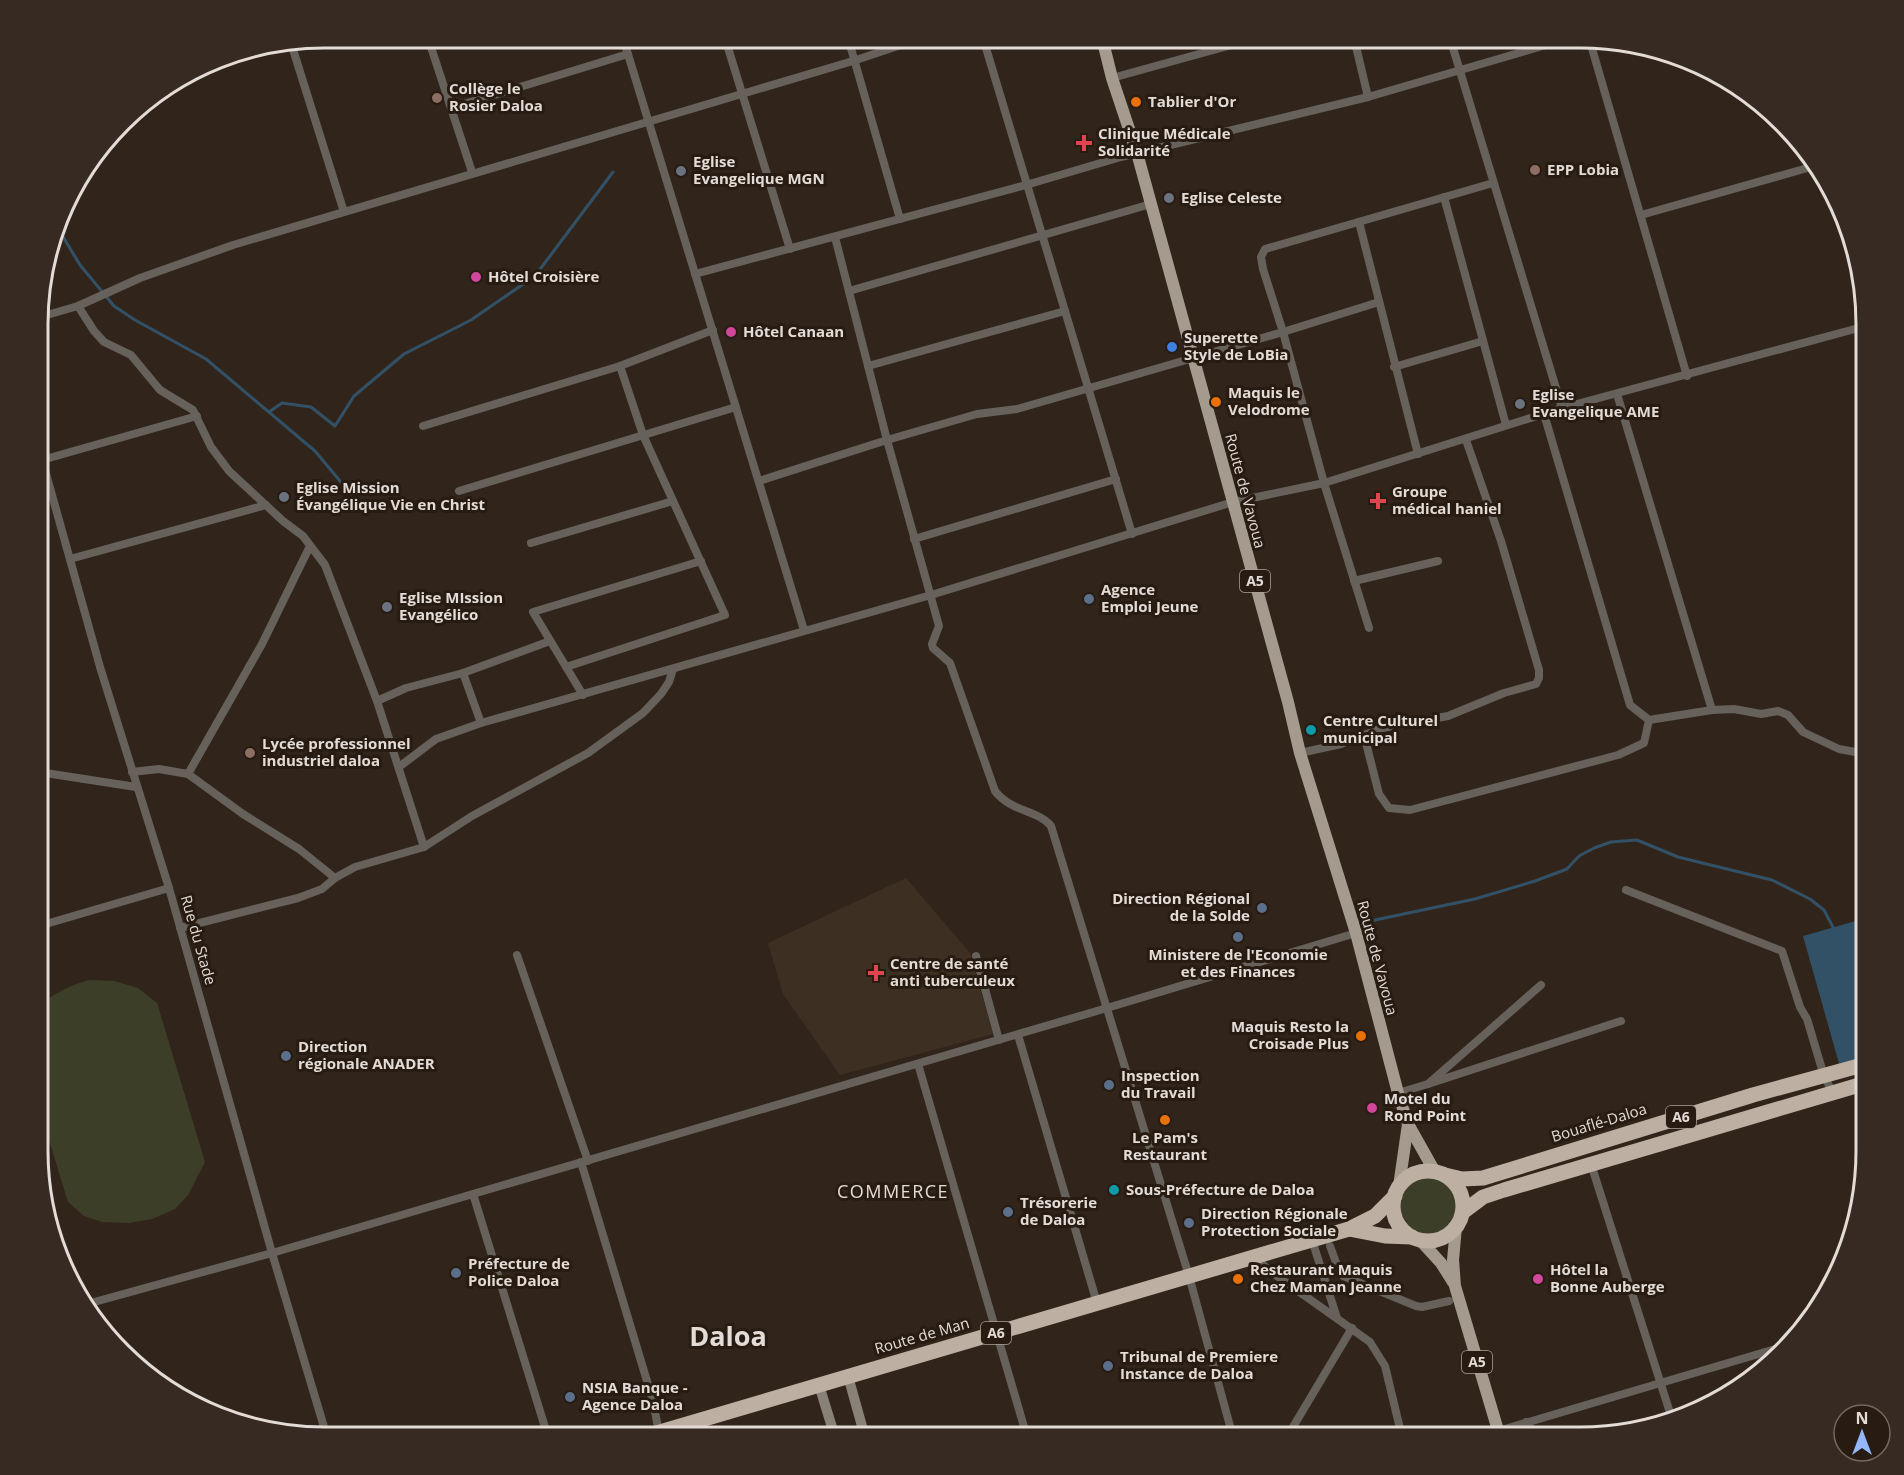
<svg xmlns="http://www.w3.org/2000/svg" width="1904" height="1475" viewBox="0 0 1904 1475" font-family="'Open Sans',sans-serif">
<rect width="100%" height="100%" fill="#31251b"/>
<polygon fill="#3d3023" points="906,878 970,953 993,1034 840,1075 783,994 768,943"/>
<g fill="#3d3e28">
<path d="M 90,980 L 114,981 L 138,988 L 157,1003 L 205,1162 L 188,1195 L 175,1209 L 152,1219 L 129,1223 L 102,1222 L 84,1216 L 68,1202 L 38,1104 L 38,1006 C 55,993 70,985 90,980 Z"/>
<circle cx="1428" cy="1206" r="28"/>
</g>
<polygon fill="#325167" points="1866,918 1866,1060 1840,1067 1803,936"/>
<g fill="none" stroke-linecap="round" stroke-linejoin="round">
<g stroke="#325167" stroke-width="3">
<polyline points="59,230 80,265 114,306 135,320 206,359 315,451 360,505"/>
<polyline points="269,412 282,403 311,407 335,426 354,396 404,354 471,320 535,276 613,172"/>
<polyline points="1375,920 1475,899 1535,881 1567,869 1579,856 1594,848 1611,842 1637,840 1678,857 1772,880 1810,899 1824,910 1835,931"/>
</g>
<g stroke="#66615b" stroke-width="8">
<polyline points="428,38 472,172"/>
<polyline points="623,38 804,630"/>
<polyline points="725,38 790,249"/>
<polyline points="848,38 900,219"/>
<polyline points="983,38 1132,534"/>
<polyline points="1354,38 1368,97"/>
<polyline points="1450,38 1562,408"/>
<polyline points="1589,38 1687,376"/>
<polyline points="291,43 344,212"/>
<polyline points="1112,78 1257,38"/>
<polyline points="451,108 628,54"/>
<polyline points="1444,197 1506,425"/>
<polyline points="1641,215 1811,167"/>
<polyline points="1359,222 1418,454"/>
<path d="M 835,237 L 887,440 L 939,626 L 932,644 L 933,648 L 950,663 L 995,791 C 1011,812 1038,810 1051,826 L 1189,1276 L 1233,1437"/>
<polyline points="695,274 1026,185 1121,157 1368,97 1570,38"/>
<polyline points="849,291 1151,204"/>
<polyline points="78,306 94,331 104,342 131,355 160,390 193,410 211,447 229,471 283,521 303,536 325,565 377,701 424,847"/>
<polyline points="40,317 78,306 140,278 233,245 853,61 922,38"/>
<polyline points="868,366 1065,311"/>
<polyline points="1394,367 1483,341"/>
<polyline points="1617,394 1712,710"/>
<polyline points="1544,414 1630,705 1649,720 1712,710 1734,709 1761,714 1778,711 1788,715 1803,732 1839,749 1866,754"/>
<polyline points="423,426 620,366 713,330"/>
<polyline points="40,452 100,667 169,888 272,1253 327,1437"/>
<polyline points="42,460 197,416"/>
<polyline points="759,481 887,440 977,414 1017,409 1283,332 1379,302"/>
<polyline points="459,491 736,407"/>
<polyline points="914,539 1116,479"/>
<polyline points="531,543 673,501"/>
<polyline points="70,559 266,505"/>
<polyline points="1354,581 1438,561"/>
<polyline points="1369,628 1324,483 1283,332 1263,269 1261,257 1265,249 1493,183"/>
<polyline points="566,667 725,615 643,435 620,366"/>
<polyline points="463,673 481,723"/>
<polyline points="583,695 533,612 701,561"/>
<polyline points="377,701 406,688 463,673 550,641"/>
<polyline points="1364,735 1379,794 1389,808 1410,810 1618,755 1644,743 1649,720"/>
<polyline points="1300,753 1341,744 1382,728 1448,716 1504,693 1536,684 1539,678 1539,670 1501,541 1466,440"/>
<polyline points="399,767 436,739 481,723 931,595 1233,502 1324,483 1562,408 1866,326"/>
<polyline points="39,772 136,787"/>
<polyline points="132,772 159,769 188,774 243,814 299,849 335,878"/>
<polyline points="188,774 262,644 310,546"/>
<polyline points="1626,890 1782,951 1800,1007 1807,1019 1824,1076 1833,1093"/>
<polyline points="39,926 169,888"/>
<polyline points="180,928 298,898 322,889 335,878 355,867 424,847 472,816 588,753 643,713 661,694 669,682 673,669"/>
<polyline points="517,955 588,1161"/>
<polyline points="976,956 999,1040"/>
<polyline points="1018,1035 1097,1303"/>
<polyline points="918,1064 1027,1437"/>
<polyline points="1428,1084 1621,1021"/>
<polyline points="1398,1093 1428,1084 1541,985"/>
<polyline points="581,1162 653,1401 659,1433"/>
<polyline points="1591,1164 1672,1419"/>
<polyline points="473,1194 548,1437"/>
<polyline points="1312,1240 1337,1318"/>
<polyline points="1330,1246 1338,1268 1343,1276 1416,1306 1422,1307 1449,1301"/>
<polyline points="1255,1257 1270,1271 1370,1342 1385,1366 1402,1437"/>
<polyline points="87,1304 272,1253 1107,1008 1356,933"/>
<polyline points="1526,1422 1537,1437"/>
<polyline points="1498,1431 1789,1345"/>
<polyline points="1287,1437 1352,1328"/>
</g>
<g stroke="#898178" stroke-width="10">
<polyline points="848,1376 865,1437"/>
<polyline points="819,1385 835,1437"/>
<polyline points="1475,1437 1498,1431"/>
</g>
<g stroke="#a49a8e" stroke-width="12">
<polyline points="1102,38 1112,78 1137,153 1288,702 1300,753 1356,933 1398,1093 1408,1124 1435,1172"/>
<polyline points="1399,1186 1408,1124"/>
<polyline points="1456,1227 1453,1260 1455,1286 1500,1437"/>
<polyline points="1419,1239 1441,1263 1453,1282"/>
</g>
<g stroke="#bdb0a2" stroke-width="15">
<circle cx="1428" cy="1206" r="35"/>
<polyline points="1445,1175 1462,1179 1483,1178 1753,1095 1866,1064"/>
<polyline points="1463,1212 1483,1197 1504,1190 1866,1083"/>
<polyline points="1349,1229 1385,1236 1412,1237"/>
<polyline points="643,1437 1349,1229 1375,1216 1395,1196"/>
</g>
</g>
<g fill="#8d6e63" stroke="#271b12" stroke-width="2">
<circle cx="437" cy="98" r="6"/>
<circle cx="1535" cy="170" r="6"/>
<circle cx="250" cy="753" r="6"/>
</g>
<g fill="#e8710a" stroke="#271b12" stroke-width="2">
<circle cx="1136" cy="102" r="6"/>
<circle cx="1216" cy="402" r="6"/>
<circle cx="1361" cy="1036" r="6"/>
<circle cx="1165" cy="1120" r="6"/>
<circle cx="1238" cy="1279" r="6"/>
</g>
<g fill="#e0444e" stroke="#271b12" stroke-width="2">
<path d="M1081 134h6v6h6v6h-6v6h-6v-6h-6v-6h6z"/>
<path d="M1375 492h6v6h6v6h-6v6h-6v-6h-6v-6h6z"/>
<path d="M873 964h6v6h6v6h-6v6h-6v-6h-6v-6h6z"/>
</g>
<g fill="#6b7280" stroke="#271b12" stroke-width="2">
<circle cx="681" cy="171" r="6"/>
<circle cx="1169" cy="198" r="6"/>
<circle cx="1520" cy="404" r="6"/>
<circle cx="284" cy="497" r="6"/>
<circle cx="387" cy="607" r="6"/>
</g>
<g fill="#d1479c" stroke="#271b12" stroke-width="2">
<circle cx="476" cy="277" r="6"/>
<circle cx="731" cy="332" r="6"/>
<circle cx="1372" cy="1108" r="6"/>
<circle cx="1538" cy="1279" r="6"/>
</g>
<circle fill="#3f7fe0" stroke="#271b12" stroke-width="2" cx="1172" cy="347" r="6"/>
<g fill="#5c6f8a" stroke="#271b12" stroke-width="2">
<circle cx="1089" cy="599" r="6"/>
<circle cx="1262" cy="908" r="6"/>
<circle cx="1238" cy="937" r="6"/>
<circle cx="286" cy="1056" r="6"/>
<circle cx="1109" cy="1085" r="6"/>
<circle cx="1008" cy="1212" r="6"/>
<circle cx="1189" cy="1223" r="6"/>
<circle cx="456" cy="1273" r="6"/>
<circle cx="1108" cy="1366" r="6"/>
<circle cx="570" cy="1397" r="6"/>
</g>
<g fill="#0f9aa8" stroke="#271b12" stroke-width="2">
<circle cx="1311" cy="730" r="6"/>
<circle cx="1114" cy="1190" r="6"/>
</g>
<g text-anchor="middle" stroke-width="6" stroke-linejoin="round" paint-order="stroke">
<g fill="#271b12" stroke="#aba19a" stroke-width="1.5">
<rect x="1240" y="570" width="30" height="22" rx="4.5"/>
<rect x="1666" y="1106" width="30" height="22" rx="4.5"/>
<rect x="981" y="1322" width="30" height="22" rx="4.5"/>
<rect x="1462" y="1351" width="30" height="22" rx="4.5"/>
</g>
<g font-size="14" font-weight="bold" fill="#e3dbd5">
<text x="1255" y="586">A5</text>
<text x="1681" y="1122">A6</text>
<text x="996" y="1338">A6</text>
<text x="1477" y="1367">A5</text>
</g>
<g font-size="15" font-weight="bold" fill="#e3dbd5" stroke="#271b12" text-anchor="start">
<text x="449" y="94">Collège le<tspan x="449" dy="17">Rosier Daloa</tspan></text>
<text x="1148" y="107">Tablier d'Or</text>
<text x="1098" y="139">Clinique Médicale<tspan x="1098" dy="17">Solidarité</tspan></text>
<text x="693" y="167">Eglise<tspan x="693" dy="17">Evangelique MGN</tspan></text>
<text x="1547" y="175">EPP Lobia</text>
<text x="1181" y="203">Eglise Celeste</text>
<text x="488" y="282">Hôtel Croisière</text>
<text x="743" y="337">Hôtel Canaan</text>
<text x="1184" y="343">Superette<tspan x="1184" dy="17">Style de LoBia</tspan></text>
<text x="1228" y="398">Maquis le<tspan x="1228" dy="17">Velodrome</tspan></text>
<text x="1532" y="400">Eglise<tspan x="1532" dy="17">Evangelique AME</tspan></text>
<text x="296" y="493">Eglise Mission<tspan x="296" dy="17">Évangélique Vie en Christ</tspan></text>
<text x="1392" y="497">Groupe<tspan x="1392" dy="17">médical haniel</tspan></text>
<text x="1101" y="595">Agence<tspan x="1101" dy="17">Emploi Jeune</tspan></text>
<text x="399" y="603">Eglise MIssion<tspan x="399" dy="17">Evangélico</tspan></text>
<text x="1323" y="726">Centre Culturel<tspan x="1323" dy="17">municipal</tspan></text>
<text x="262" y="749">Lycée professionnel<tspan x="262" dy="17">industriel daloa</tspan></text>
<text x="1250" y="904" text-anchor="end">Direction Régional<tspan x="1250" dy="17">de la Solde</tspan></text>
<text x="1238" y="960" text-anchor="middle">Ministere de l'Economie<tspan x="1238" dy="17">et des Finances</tspan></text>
<text x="890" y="969">Centre de santé<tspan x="890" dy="17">anti tuberculeux</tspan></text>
<text x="1349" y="1032" text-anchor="end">Maquis Resto la<tspan x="1349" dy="17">Croisade Plus</tspan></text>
<text x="298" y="1052">Direction<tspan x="298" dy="17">régionale ANADER</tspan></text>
<text x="1121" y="1081">Inspection<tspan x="1121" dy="17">du Travail</tspan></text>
<text x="1384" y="1104">Motel du<tspan x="1384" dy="17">Rond Point</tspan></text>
<text x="1165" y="1143" text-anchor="middle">Le Pam's<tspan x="1165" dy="17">Restaurant</tspan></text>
<text x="1126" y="1195">Sous-Préfecture de Daloa</text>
<text x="1020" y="1208">Trésorerie<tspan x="1020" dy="17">de Daloa</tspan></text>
<text x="1201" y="1219">Direction Régionale<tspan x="1201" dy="17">Protection Sociale</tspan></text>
<text x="468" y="1269">Préfecture de<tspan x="468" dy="17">Police Daloa</tspan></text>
<text x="1250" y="1275">Restaurant Maquis<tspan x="1250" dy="17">Chez Maman Jeanne</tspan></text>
<text x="1550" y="1275">Hôtel la<tspan x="1550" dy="17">Bonne Auberge</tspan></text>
<text x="1120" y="1362">Tribunal de Premiere<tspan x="1120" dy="17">Instance de Daloa</tspan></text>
<text x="582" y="1393">NSIA Banque -<tspan x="582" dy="17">Agence Daloa</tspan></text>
</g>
<g font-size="15" fill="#e3dbd5" stroke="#271b12">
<text transform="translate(1245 491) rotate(75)" y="5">Route de Vavoua</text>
<text transform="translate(198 940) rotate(74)" y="5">Rue du Stade</text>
<text transform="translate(1377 958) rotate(75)" y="5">Route de Vavoua</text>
<text transform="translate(1599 1123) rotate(-17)" y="5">Bouaflé-Daloa</text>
<text transform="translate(922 1336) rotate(-16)" y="5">Route de Man</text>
</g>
<g font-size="18" letter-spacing="1.5" fill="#e3dbd5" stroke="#271b12">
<text x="893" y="1198">COMMERCE</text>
</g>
<g font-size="27" font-weight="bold" fill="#e3dbd5" stroke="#271b12">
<text x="728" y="1346">Daloa</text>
</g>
</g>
<path d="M0 0H1904V1475H0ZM324 48H1580A276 276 0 0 1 1856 324V1151A276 276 0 0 1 1580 1427H324A276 276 0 0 1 48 1151V324A276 276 0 0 1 324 48Z" fill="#362a22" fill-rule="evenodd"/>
<path fill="none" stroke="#e3dbd5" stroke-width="3" d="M324 48H1580A276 276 0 0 1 1856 324V1151A276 276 0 0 1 1580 1427H324A276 276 0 0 1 48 1151V324A276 276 0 0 1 324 48Z"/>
<g transform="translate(1862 1433)"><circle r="28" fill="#271b12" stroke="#726860" stroke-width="1.5"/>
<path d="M0-4.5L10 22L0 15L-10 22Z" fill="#93b7fd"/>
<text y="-9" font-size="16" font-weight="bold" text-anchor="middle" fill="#e3dbd5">N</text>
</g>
</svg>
